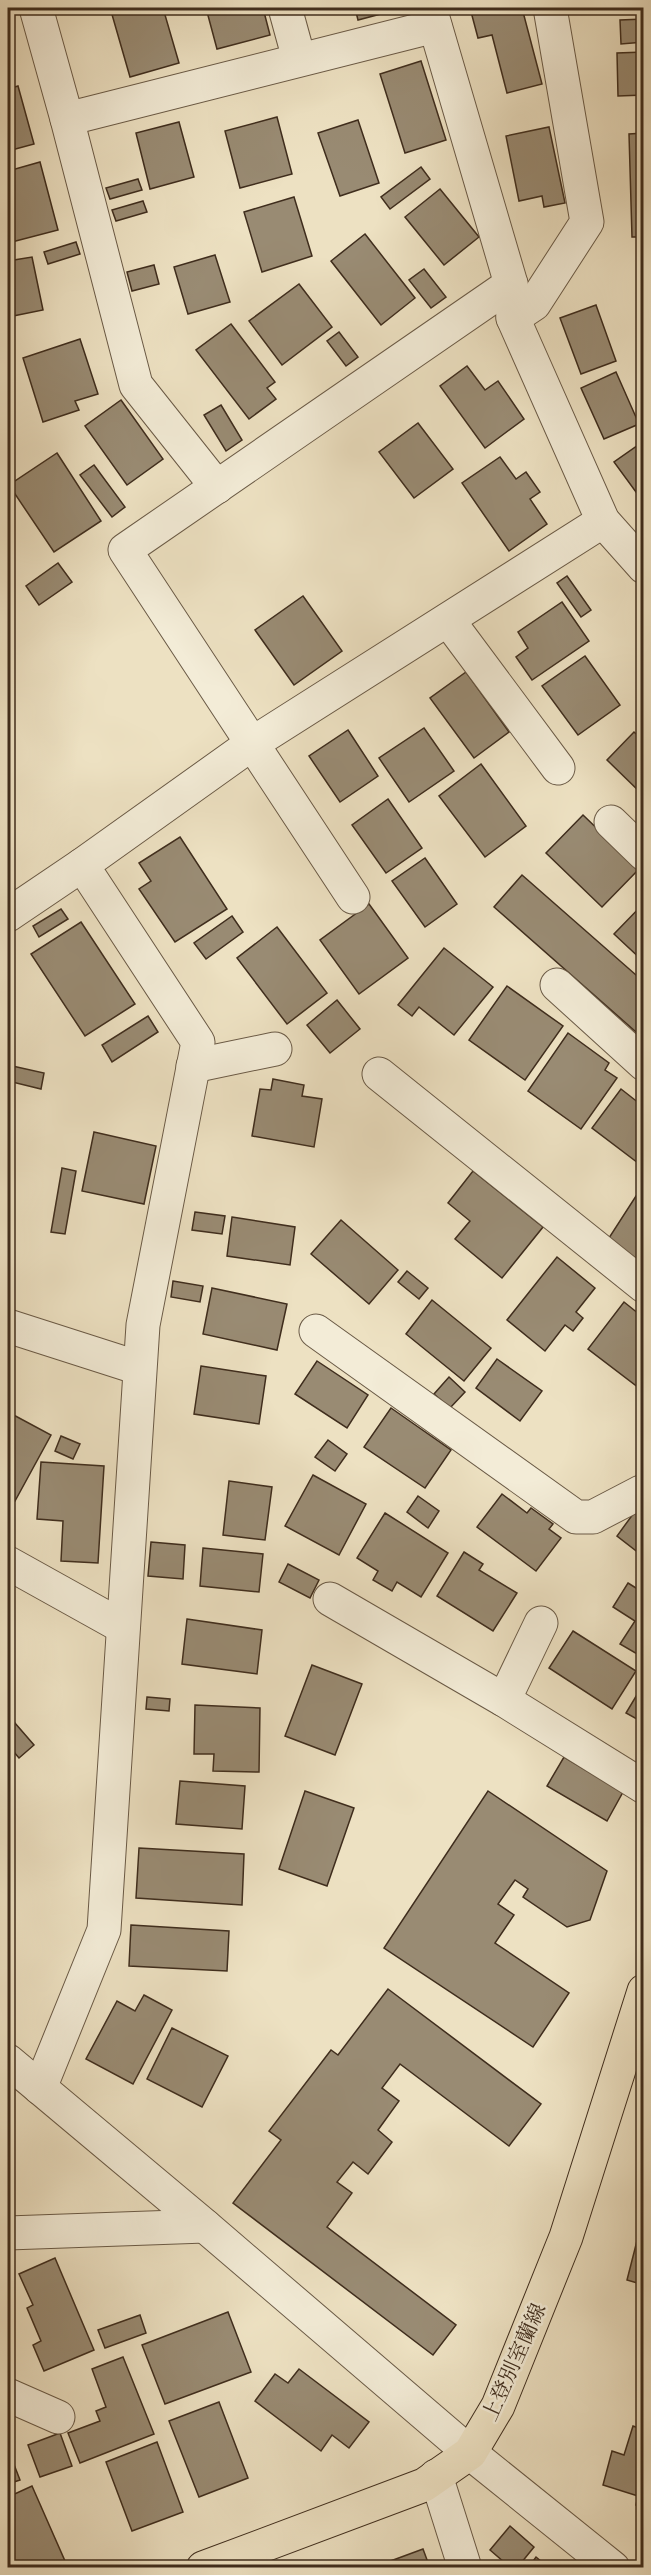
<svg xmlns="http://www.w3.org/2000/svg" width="651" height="2575" viewBox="0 0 651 2575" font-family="'Old Standard TT','Noto Serif JP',serif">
<rect width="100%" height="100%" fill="#ede1c2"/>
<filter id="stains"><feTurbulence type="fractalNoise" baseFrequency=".00333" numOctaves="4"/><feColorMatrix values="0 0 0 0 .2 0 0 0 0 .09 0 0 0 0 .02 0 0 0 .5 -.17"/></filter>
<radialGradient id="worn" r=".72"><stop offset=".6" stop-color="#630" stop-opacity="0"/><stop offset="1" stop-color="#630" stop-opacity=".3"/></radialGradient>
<g fill="#998b73" stroke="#3f2d1d" stroke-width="1.5">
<polygon points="124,8 163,8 179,63 130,77 111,11"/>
<polygon points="206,8 263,8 270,35 217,49"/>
<polygon points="328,8 400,8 400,9 358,20 355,8 330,14"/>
<polygon points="470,8 522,8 542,84 507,93 492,35 478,38"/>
<polygon points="618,8 644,8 619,13"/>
<polygon points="644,19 644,42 621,44 620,20"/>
<polygon points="644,52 644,95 618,96 617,53"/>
<polygon points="421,61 446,140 405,153 380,74"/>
<polygon points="18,86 34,144 8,151 8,89"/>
<polygon points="277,117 292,174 240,188 225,131"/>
<polygon points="358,120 379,183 340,196 318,133"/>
<polygon points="179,122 194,177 150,189 136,133"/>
<polygon points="549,127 565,203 544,207 542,196 519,201 506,136"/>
<polygon points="644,133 644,237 632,237 629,134"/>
<polygon points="40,162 58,230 8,243 8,171"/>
<polygon points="421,167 430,179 390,209 381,197"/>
<polygon points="138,179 142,190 110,199 106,188"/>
<polygon points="440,189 479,237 444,265 405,217"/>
<polygon points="294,197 312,256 262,272 244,212"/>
<polygon points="143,201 147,212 116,221 112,210"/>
<polygon points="365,234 415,298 381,325 331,261"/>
<polygon points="76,242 80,254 48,264 44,252"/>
<polygon points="644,249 644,293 638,250"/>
<polygon points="215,255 230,302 188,314 174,267"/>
<polygon points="32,257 43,310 8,317 8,261"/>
<polygon points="154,265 159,284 132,291 127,272"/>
<polygon points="424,269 446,297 431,308 409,280"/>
<polygon points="299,284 332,327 282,365 249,321"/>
<polygon points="596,305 616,361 581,374 560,318"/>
<polygon points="231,324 275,382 267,388 276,399 249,419 196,350"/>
<polygon points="339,332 358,357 346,366 327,341"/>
<polygon points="80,339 98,394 75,401 79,410 43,422 23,358"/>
<polygon points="467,366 485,390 498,381 524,419 485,448 440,386"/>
<polygon points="616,372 639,424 604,439 581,388"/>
<polygon points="121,400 163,459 127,485 85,426"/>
<polygon points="221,405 242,440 226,451 204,415"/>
<polygon points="418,423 453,469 414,498 379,452"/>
<polygon points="644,441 644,503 614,462"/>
<polygon points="57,453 101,521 54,552 9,485"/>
<polygon points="500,457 516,479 526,472 540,492 530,499 547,524 509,551 462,483"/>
<polygon points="94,465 125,507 112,517 80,475"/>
<polygon points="58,563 72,582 39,605 26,586"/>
<polygon points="567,576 591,610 581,617 557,583"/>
<polygon points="303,596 342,651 294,685 255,630"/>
<polygon points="562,602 589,641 532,680 516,657 528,648 518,632"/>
<polygon points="585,656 620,705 578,735 542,686"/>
<polygon points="466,672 509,732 474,758 430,698"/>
<polygon points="424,728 454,771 409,802 379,758"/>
<polygon points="348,730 378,776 340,802 309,756"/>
<polygon points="634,732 644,741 644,796 607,760"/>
<polygon points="481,764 526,826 485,857 439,796"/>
<polygon points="388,799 422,848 386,873 352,825"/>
<polygon points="583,815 639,869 602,907 546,853"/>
<polygon points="180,837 227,909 175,942 139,889 151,881 139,863"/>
<polygon points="425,858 457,904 425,927 392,881"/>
<polygon points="522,875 644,982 644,1039 494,907"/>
<polygon points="644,903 644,962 614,934"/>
<polygon points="369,904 408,958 359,994 320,940"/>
<polygon points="61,909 68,919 39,937 33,926"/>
<polygon points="232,916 243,932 206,959 194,943"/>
<polygon points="81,922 135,1004 85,1036 31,954"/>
<polygon points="277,927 327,993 287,1024 237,958"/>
<polygon points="444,948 493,987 454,1035 419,1007 412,1016 398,1005"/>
<polygon points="507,986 563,1026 525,1080 469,1040"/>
<polygon points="337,1000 360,1029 330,1053 307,1025"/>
<polygon points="148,1016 158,1032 112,1062 102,1045"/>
<polygon points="568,1033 609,1063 605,1070 617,1078 581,1129 528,1091"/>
<polygon points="8,1065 44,1073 41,1089 8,1081"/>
<polygon points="273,1079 304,1085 302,1096 322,1099 314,1147 252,1136 260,1089 271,1090"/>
<polygon points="621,1089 644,1107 644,1163 642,1166 592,1128"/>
<polygon points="94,1132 156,1146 144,1204 82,1191"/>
<polygon points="62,1168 76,1171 65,1234 51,1232"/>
<polygon points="473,1171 543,1227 502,1278 455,1239 470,1221 448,1203"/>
<polygon points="636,1196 644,1201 643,1265 607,1241"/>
<polygon points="195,1212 225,1216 222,1234 192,1230"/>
<polygon points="232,1217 295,1227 290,1265 227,1256"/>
<polygon points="341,1220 398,1270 369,1304 311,1254"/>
<polygon points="557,1257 595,1288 576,1312 583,1318 573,1331 565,1325 545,1351 507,1320"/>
<polygon points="407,1271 428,1288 419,1299 398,1282"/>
<polygon points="173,1281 203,1286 200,1302 171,1297"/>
<polygon points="212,1288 287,1304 277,1350 203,1334"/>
<polygon points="432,1300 491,1348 464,1381 406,1334"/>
<polygon points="624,1302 644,1318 644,1323 638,1330 644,1335 643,1391 588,1349"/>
<polygon points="497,1359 542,1391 520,1421 476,1388"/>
<polygon points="317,1361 368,1395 347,1428 295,1394"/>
<polygon points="201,1366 266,1376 259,1424 194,1414"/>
<polygon points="449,1377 465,1392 450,1408 434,1394"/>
<polygon points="391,1408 451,1450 425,1488 364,1447"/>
<polygon points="8,1412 51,1435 15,1501 8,1497"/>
<polygon points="61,1436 80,1444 73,1459 55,1451"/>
<polygon points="328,1440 347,1454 335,1471 315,1457"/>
<polygon points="41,1462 104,1466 98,1563 61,1561 63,1521 37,1519"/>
<polygon points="313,1475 366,1504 339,1555 285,1526"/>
<polygon points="229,1481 272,1487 265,1540 223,1535"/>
<polygon points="502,1494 527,1513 531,1508 553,1524 549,1529 561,1538 536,1571 477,1527"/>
<polygon points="418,1496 439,1511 428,1528 407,1512"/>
<polygon points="636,1510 644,1516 644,1557 617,1536"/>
<polygon points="385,1513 448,1553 421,1597 397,1582 392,1591 373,1580 378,1571 357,1558"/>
<polygon points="151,1542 185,1545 183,1579 148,1576"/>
<polygon points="203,1548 263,1554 259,1592 200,1586"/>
<polygon points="464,1552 483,1564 479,1570 517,1593 493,1631 437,1596"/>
<polygon points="288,1564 319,1580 310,1598 279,1582"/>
<polygon points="628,1583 644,1593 644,1658 620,1644 635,1621 613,1607"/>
<polygon points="187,1619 262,1630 257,1674 182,1664"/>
<polygon points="573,1631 636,1671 612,1709 549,1668"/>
<polygon points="312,1665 362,1684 335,1755 285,1736"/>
<polygon points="644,1683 644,1723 626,1713"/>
<polygon points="147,1697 170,1699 169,1711 146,1709"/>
<polygon points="195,1705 260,1708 259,1772 213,1771 214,1754 194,1754"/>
<polygon points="8,1715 34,1745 19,1758 8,1745"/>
<polygon points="564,1757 623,1792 607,1821 547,1786"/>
<polygon points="180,1781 245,1786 242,1829 176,1824"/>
<polygon points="305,1791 354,1808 327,1886 279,1869"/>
<polygon points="488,1791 607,1871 590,1920 567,1927 523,1897 528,1889 515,1880 498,1904 514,1915 495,1943 569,1993 533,2047 384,1948"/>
<polygon points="139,1848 244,1854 242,1905 136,1898"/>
<polygon points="131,1925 229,1931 227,1971 129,1966"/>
<polygon points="388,1989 541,2104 509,2146 400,2064 382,2088 399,2101 378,2130 392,2142 368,2174 353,2162 337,2182 352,2193 327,2227 456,2325 433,2355 233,2203 281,2140 269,2131 331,2050 338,2055"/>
<polygon points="144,1995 172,2010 133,2084 86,2059 117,2001 135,2011"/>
<polygon points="172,2028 228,2056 202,2107 147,2079"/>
<polygon points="640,2229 644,2230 644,2285 627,2280"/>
<polygon points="55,2258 94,2350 44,2371 33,2345 41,2341 27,2308 33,2305 19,2274"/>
<polygon points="228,2312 251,2372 165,2404 142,2345"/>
<polygon points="140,2315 146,2333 105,2348 98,2330"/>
<polygon points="123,2357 154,2434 80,2463 68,2433 100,2421 96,2411 106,2407 92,2369"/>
<polygon points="299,2369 369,2422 349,2448 332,2435 321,2451 255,2401 275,2374 288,2383"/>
<polygon points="219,2402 248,2478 199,2497 169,2421"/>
<polygon points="633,2426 644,2430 644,2508 636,2505 638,2496 603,2485 612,2451 624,2455"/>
<polygon points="60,2433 72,2466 40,2477 28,2445"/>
<polygon points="157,2442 183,2512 132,2531 106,2462"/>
<polygon points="8,2449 20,2480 8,2484"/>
<polygon points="32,2486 65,2561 50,2568 8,2568 8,2497"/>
<polygon points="510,2526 534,2547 517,2568 511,2568 490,2550"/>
<polygon points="423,2549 430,2568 378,2568 377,2566"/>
<polygon points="536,2557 549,2568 528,2568"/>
</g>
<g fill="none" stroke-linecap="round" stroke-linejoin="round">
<g stroke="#6a5a46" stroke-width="35">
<g id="minor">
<polyline points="36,8 67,119 435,26"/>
<polyline points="285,8 299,59"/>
<polyline points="430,8 511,284 513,318 603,521 644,567"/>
<polyline points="67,119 136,385 217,487"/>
<polyline points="513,318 534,304 587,222 550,8"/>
<polyline points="448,620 558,768"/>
<polyline points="611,822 644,854"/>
<polyline points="353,897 125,550 511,284"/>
<polyline points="8,915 82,865"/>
<polyline points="557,985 644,1064"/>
<polyline points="193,1066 275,1049"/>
<polyline points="379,1074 644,1286"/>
<polyline points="8,1326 139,1368"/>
<polyline points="316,1331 576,1517 593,1517 641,1492 644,1494"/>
<polyline points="8,1563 123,1627"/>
<polyline points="330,1599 504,1700 644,1787"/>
<polyline points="504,1700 541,1623"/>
<polyline points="8,2061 205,2226 470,2453 613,2568"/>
<polyline points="40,2088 104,1930 143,1325 198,1042 82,865 253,743 603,521"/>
<polyline points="8,2233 205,2226"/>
<polyline points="8,2395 58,2417"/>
<polyline points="436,2476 465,2568"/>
</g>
</g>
<g stroke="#3f2d1d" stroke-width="35">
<polyline id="major" points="203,2568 424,2485 470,2453 498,2406 566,2237 644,1991"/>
</g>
<use href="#minor" stroke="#f3ecd7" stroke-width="33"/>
<use href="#major" stroke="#ede1c2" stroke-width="33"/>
</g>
<g text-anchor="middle" stroke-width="5" stroke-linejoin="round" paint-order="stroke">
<g font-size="21" fill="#3f2d1d" stroke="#f3ecd7">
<text transform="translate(514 2362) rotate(-66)" y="7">上登別室蘭線</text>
</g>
</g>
<rect width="651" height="2575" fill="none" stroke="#ede1c2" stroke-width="30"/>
<rect x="9" y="9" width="633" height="2557" fill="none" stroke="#3f2d1d" stroke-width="3"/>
<rect x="15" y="15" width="621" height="2545" fill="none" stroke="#3f2d1d" stroke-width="1.5"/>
<rect width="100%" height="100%" filter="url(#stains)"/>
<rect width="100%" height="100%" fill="url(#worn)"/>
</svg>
